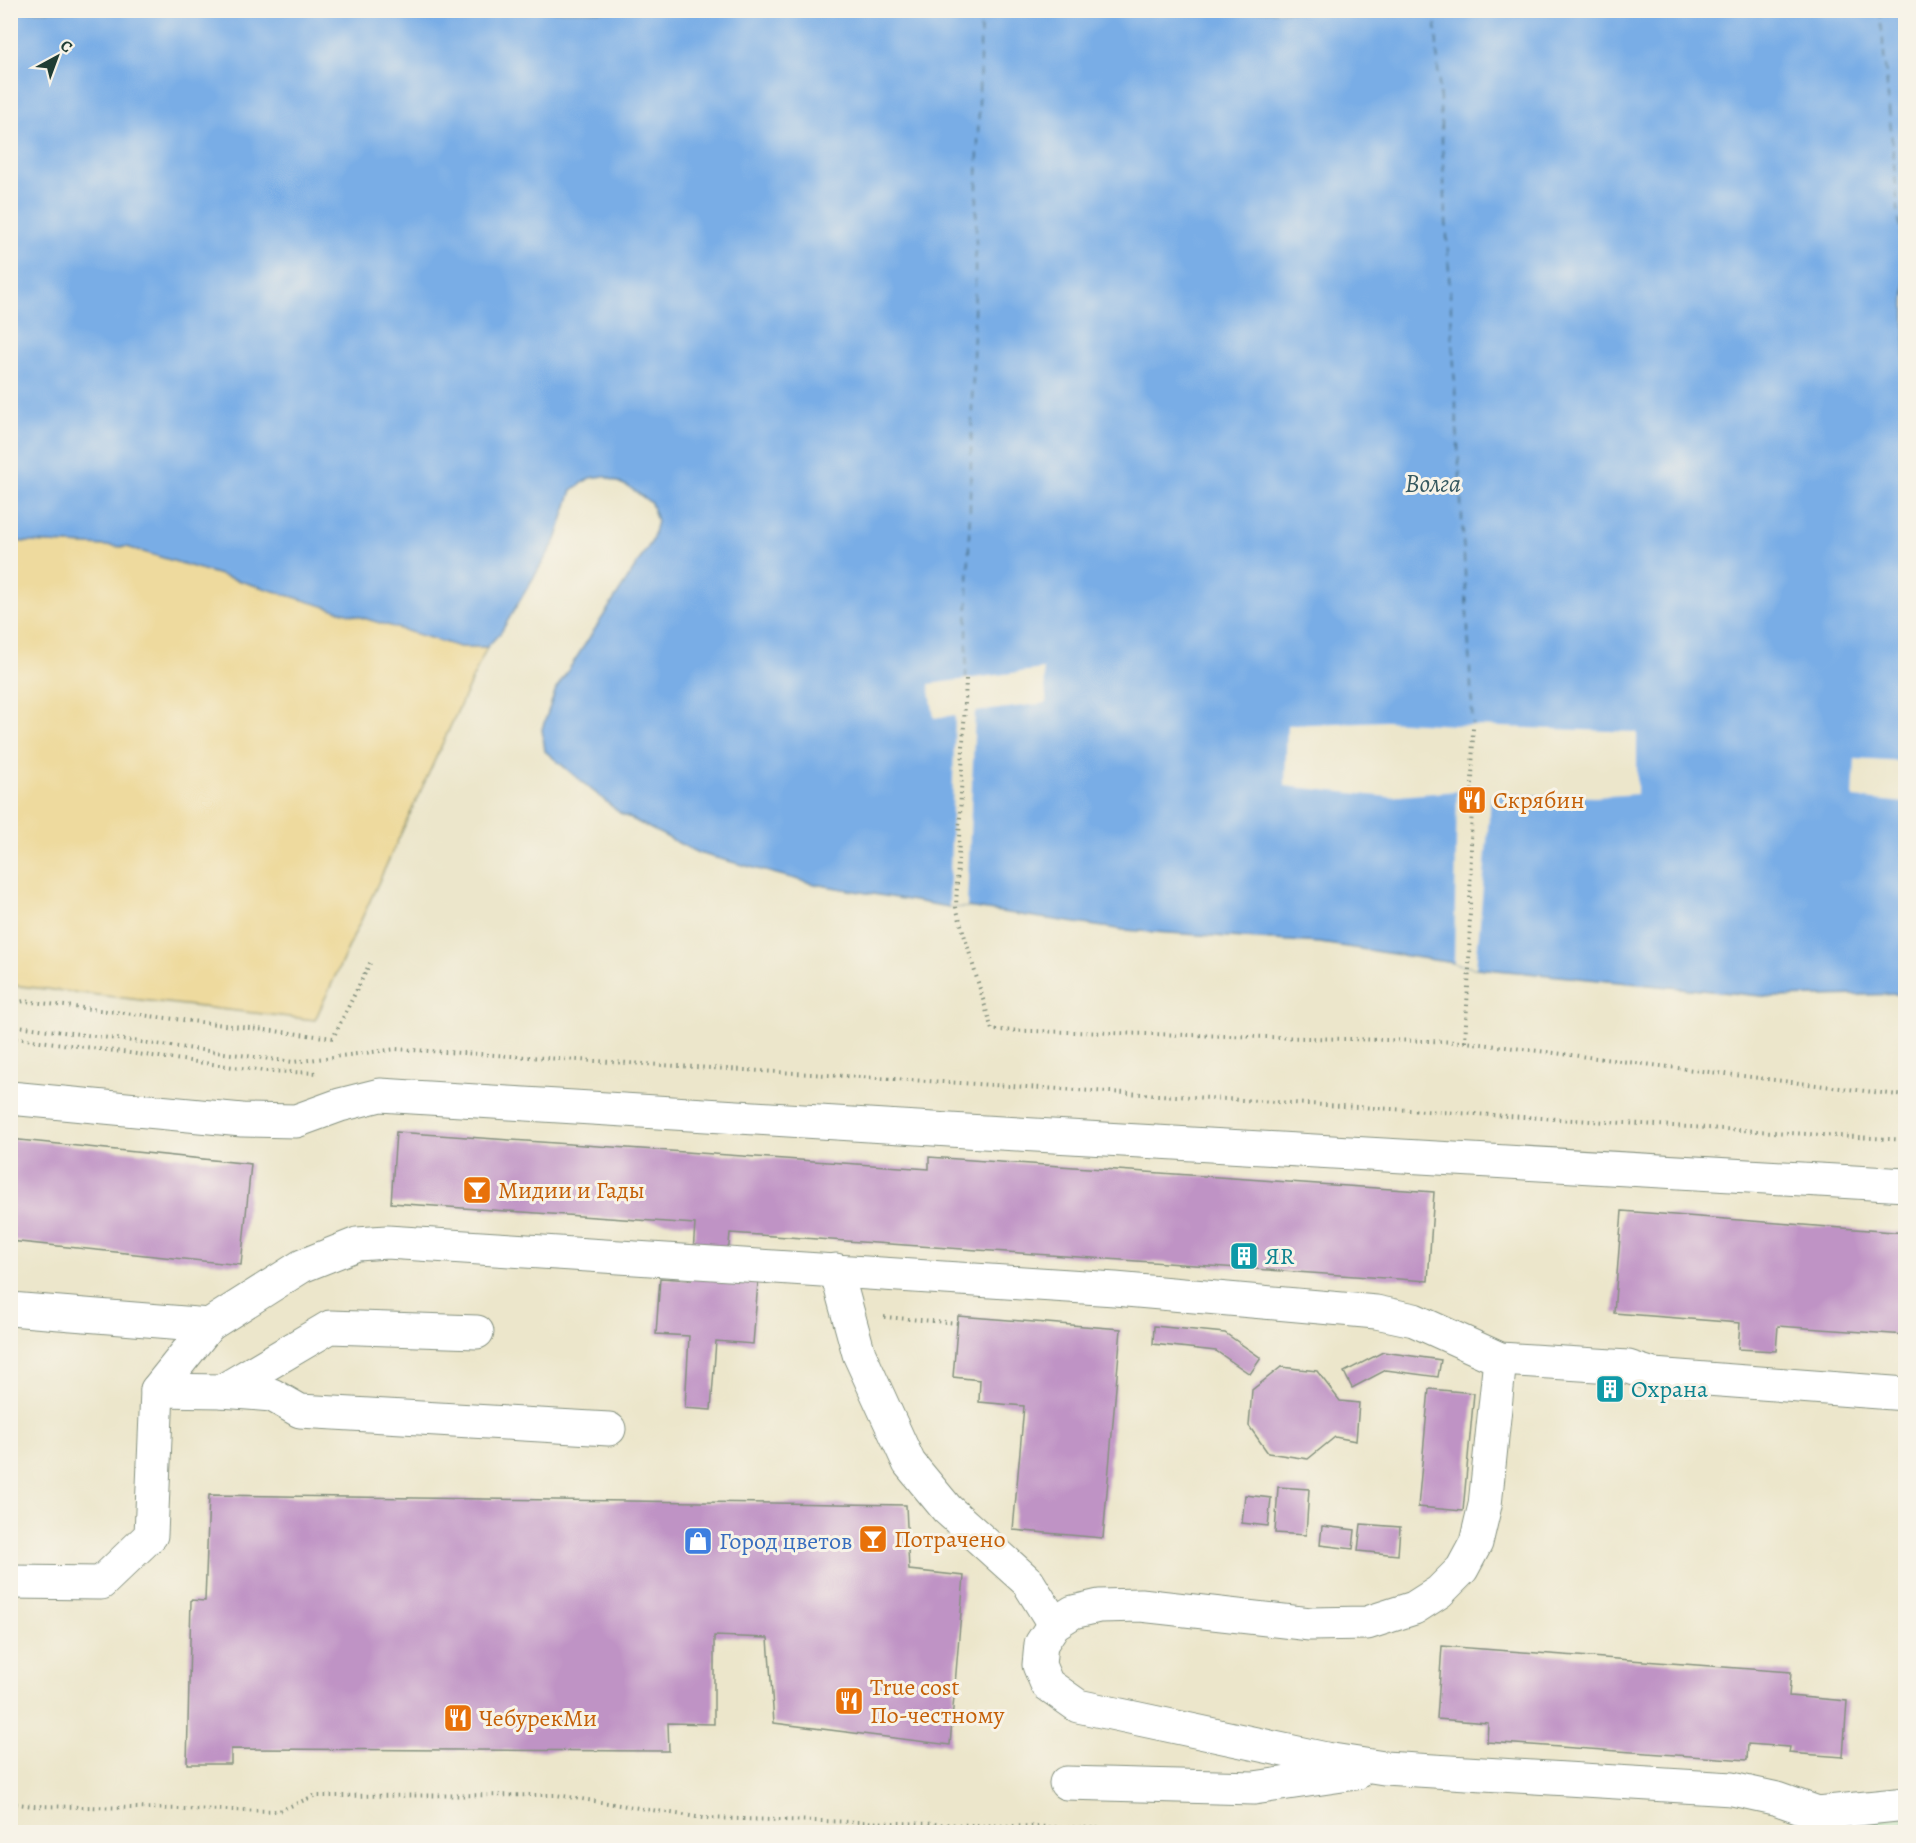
<svg xmlns="http://www.w3.org/2000/svg" width="1916" height="1843" viewBox="0 0 1916 1843" font-family="Alegreya,serif">
<rect width="100%" height="100%" fill="#f7f3e8"/>
<filter id="ink" filterUnits="userSpaceOnUse"><feTurbulence type="fractalNoise" baseFrequency=".0167" numOctaves="2"/><feDisplacementMap in="SourceGraphic" scale="12" xChannelSelector="R" yChannelSelector="G"/><feConvolveMatrix kernelMatrix="1 2 1 2 8 2 1 2 1" color-interpolation-filters="sRGB"/></filter>
<filter id="wash" filterUnits="userSpaceOnUse"><feTurbulence type="fractalNoise" baseFrequency=".008" numOctaves="4" result="noise"/><feDisplacementMap in="SourceGraphic" scale="24" xChannelSelector="R" yChannelSelector="G"/><feGaussianBlur stdDeviation="1.35" result="paint"/><feColorMatrix in="noise" values="0 0 0 0 0 0 0 0 0 0 0 0 0 0 0 0 0 1.4 0 .05"/><feComposite in="paint" operator="in"/></filter>
<g filter="url(#wash)">
<rect width="100%" height="100%" fill="#ece6cb"/>
<polygon fill="#8ad48f" stroke="#548862" stroke-width="1.5" points="1905,1809 1905,1832 1863,1832 1873,1821"/>
<polygon fill="#eeda9e" stroke="#868c69" stroke-width="1.5" points="11,541 127,547 460,647 487,647 315,1020 11,985"/>
<polygon fill="#79ade6" stroke="#4c758d" stroke-width="1.5" points="11,11 1905,11 1905,994 1772,997 1476,968 1454,963 1320,943 1124,930 967,907 949,907 814,884 698,853 620,813 545,751 542,729 556,689 652,541 657,521 651,503 629,487 604,476 590,478 572,490 556,540 501,632 487,647 460,647 127,547 11,541"/>
<g fill="#ece6cb">
<polygon points="1043,669 1047,703 975,712 967,907 949,907 955,715 934,718 929,684"/>
<polygon points="1386,721 1473,726 1637,732 1637,794 1595,797 1491,794 1476,968 1454,963 1457,791 1388,797 1285,786 1287,725"/>
<polygon points="1855,759 1905,762 1905,803 1853,798"/>
</g>
<g fill="none" stroke-linecap="round" stroke-linejoin="round">
<g stroke="#365960" stroke-width="1.5" stroke-dasharray="8 6" stroke-linecap="butt">
<polyline points="1435,10 1473,726"/>
<polyline points="1880,10 1906,296"/>
<polyline points="966,679 981,10"/>
</g>
</g>
<g id="blocks">
<g fill="#bf93c5">
<polygon points="396,1132 929,1169 929,1157 1434,1192 1428,1281 730,1233 726,1280 758,1282 753,1344 716,1341 711,1410 685,1408 689,1336 656,1334 660,1278 691,1280 695,1224 391,1203"/>
<polygon points="10,1139 251,1164 241,1265 10,1241"/>
<polygon points="1622,1211 1906,1233 1906,1335 1778,1326 1776,1351 1738,1349 1740,1323 1614,1313"/>
<polygon points="958,1316 1121,1329 1103,1538 1013,1530 1024,1406 979,1402 980,1380 953,1377"/>
<polygon points="1154,1326 1225,1333 1261,1358 1250,1374 1216,1351 1153,1344"/>
<polygon points="1383,1352 1441,1360 1438,1377 1386,1370 1352,1388 1344,1372"/>
<polygon points="1281,1367 1317,1371 1340,1401 1359,1403 1356,1441 1335,1437 1308,1459 1268,1453 1249,1426 1252,1390"/>
<polygon points="1601,1384 1619,1385 1618,1394 1601,1393"/>
<polygon points="1429,1389 1474,1393 1463,1511 1418,1507"/>
<polygon points="1278,1487 1309,1489 1306,1535 1275,1533"/>
<polygon points="209,1495 906,1505 909,1570 964,1576 950,1745 774,1723 768,1638 714,1636 714,1724 668,1723 669,1751 231,1749 231,1764 187,1764 191,1600 205,1601"/>
<polygon points="1245,1495 1271,1498 1268,1526 1242,1523"/>
<polygon points="1361,1524 1400,1527 1398,1555 1358,1551"/>
<polygon points="1322,1526 1355,1530 1353,1549 1320,1545"/>
<polygon points="1442,1646 1791,1672 1789,1696 1847,1701 1843,1757 1789,1753 1790,1747 1748,1744 1747,1760 1487,1742 1488,1723 1437,1719"/>
</g>
</g>
</g>
<g filter="url(#ink)">
<use href="#blocks" fill-opacity="0" stroke="#869280" stroke-width="1.5"/>
<g fill="none" stroke-linecap="round" stroke-linejoin="round">
<g stroke="#869280" stroke-width="35">
<g id="minor">
<polyline points="10,1098 242,1120 296,1121 340,1105 380,1095 966,1131 1906,1185"/>
<polyline points="836,1270 859,1354 909,1463 947,1509 1028,1582 1054,1624"/>
<polyline points="10,1309 209,1325 302,1266 357,1244 387,1242 1115,1289 1376,1312 1414,1320 1500,1359 1628,1367 1653,1375 1906,1394"/>
<polyline points="1500,1359 1485,1505 1476,1543 1462,1569 1439,1592 1414,1608 1367,1623 1310,1624 1141,1605 1099,1606 1073,1612 1054,1624 1041,1644 1039,1665 1047,1684 1078,1706 1326,1759 1384,1768 1732,1789 1778,1799 1818,1813"/>
<polyline points="157,1390 222,1391 272,1395 300,1411 609,1429"/>
<polyline points="222,1391 330,1327 477,1332"/>
<polyline points="10,1582 101,1583 151,1535 157,1390 209,1325"/>
<polyline points="1066,1783 1254,1788 1356,1773"/>
<polyline points="1818,1832 1818,1813 1906,1804"/>
</g>
</g>
<g stroke="#869280" stroke-width="4" stroke-dasharray="1.5 4.5" stroke-linecap="butt">
<polyline points="966,679 956,907 992,1030 1465,1042 1906,1096"/>
<polyline points="1901,857 1906,858"/>
<polyline points="10,1004 24,1001 333,1038 370,963"/>
<polyline points="10,1025 293,1062 396,1049 1906,1140"/>
<polyline points="10,1037 264,1071 319,1073"/>
<polyline points="1465,1042 1469,968 1473,726"/>
<polyline points="884,1317 958,1323"/>
<polyline points="10,1803 34,1806 279,1811 314,1796 556,1795 703,1818 1246,1832"/>
</g>
<use href="#minor" stroke="#fff" stroke-width="33"/>
</g>
</g>
<defs>
<g id="restaurant-square" transform="scale(1.5)"><rect x="-9" y="-9" width="18" height="18" rx="4" fill="#e8710a" stroke="#f7f3e8"/><path d="M-5-6h1v4h1v-4h1v4h1v-4h1v5L-1.5 .5V6h-2V.5L-5-1ZM5-6V6H3V1.5H1.5Q1.5-4 5-6Z" fill="#fff"/></g>
<g id="bar-square" transform="scale(1.5)"><rect x="-9" y="-9" width="18" height="18" rx="4" fill="#e8710a" stroke="#f7f3e8"/><path d="M-6-5H6L.8 .8V4.5H3.5V6h-7V4.5H-.8V.8Z" fill="#fff"/></g>
<g id="building-square" transform="scale(1.5)"><rect x="-9" y="-9" width="18" height="18" rx="4" fill="#0f9aa8" stroke="#f7f3e8"/><path d="M-4-6H4V6H1V3H-1V6H-4ZM-2.5-4.3h1.7v1.8h-1.7ZM.8-4.3h1.7v1.8H.8ZM-2.5-1h1.7V.8h-1.7ZM.8-1h1.7V.8H.8Z" fill="#fff"/></g>
<g id="shop-square" transform="scale(1.5)"><rect x="-9" y="-9" width="18" height="18" rx="4" fill="#3f7fe0" stroke="#f7f3e8"/><path d="M-5-2.5h2.3a2.7 3.5 0 0 1 5.4 0H5L5.5 6h-11ZM-1.5-2.5h3a1.5 2.3 0 0 0-3 0Z" fill="#fff"/></g>
</defs>
<g fill-rule="evenodd">
<use href="#restaurant-square" x="1472" y="800"/>
<use href="#bar-square" x="477" y="1190"/>
<use href="#building-square" x="1244" y="1256"/>
<use href="#building-square" x="1610" y="1389"/>
<use href="#bar-square" x="873" y="1539"/>
<use href="#shop-square" x="698" y="1541"/>
<use href="#restaurant-square" x="849" y="1701"/>
<use href="#restaurant-square" x="458" y="1718"/>
</g>
<g text-anchor="middle" stroke-width="6" stroke-linejoin="round" paint-order="stroke">
<g font-size="24" fill="#c56008" stroke="#f7f3e8" text-anchor="start">
<text x="1493" y="808">Скрябин</text>
<text x="498" y="1198">Мидии и Гады</text>
<text x="894" y="1547">Потрачено</text>
<text x="870" y="1695">True cost<tspan x="870" dy="28">По-честному</tspan></text>
<text x="479" y="1726">ЧебурекМи</text>
</g>
<g font-size="24" fill="#0d838f" stroke="#f7f3e8" text-anchor="start">
<text x="1265" y="1264">ЯR</text>
<text x="1631" y="1397">Охрана</text>
</g>
<g font-size="24" fill="#366cbe" stroke="#f7f3e8" text-anchor="start">
<text x="719" y="1549">Город цветов</text>
</g>
<g font-size="26" font-style="italic" fill="#365960" stroke="#f7f3e8">
<text x="1433" y="492">Волга</text>
</g>
</g>
<rect width="1916" height="1843" fill="none" stroke="#f7f3e8" stroke-width="36"/>
<g transform="translate(57 57) rotate(41)" stroke="#f7f3e8" stroke-width="4.5" paint-order="stroke">
<path d="M0-4.5L10 22L0 15L-10 22Z" fill="#1f3d34"/>
<text y="-9" font-size="16" font-weight="bold" text-anchor="middle" fill="#1f3d34">С</text>
</g>
</svg>
